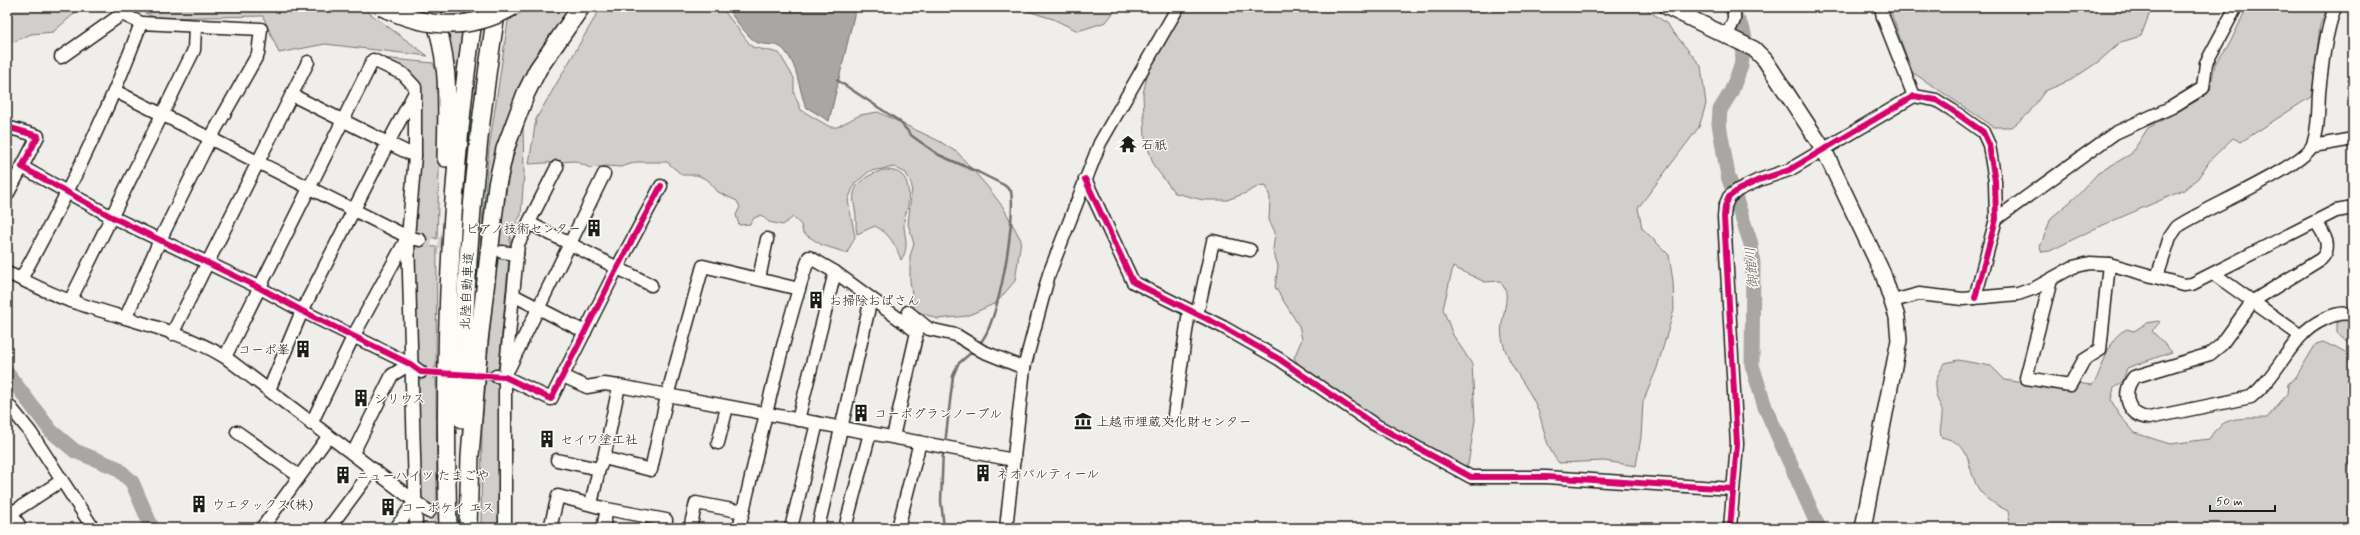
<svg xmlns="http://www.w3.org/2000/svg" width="2360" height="535" viewBox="0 0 2360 535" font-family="Mynerve,'Klee One',sans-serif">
<rect width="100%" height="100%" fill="#f0eeea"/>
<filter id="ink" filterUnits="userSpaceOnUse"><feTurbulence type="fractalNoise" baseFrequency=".025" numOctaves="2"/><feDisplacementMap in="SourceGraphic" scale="8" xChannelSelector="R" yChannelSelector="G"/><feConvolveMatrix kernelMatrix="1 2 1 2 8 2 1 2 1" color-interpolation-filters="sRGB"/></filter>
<g filter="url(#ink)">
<g fill="#d0cfcc" stroke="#767674">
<polygon points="7,7 82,7 53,32 31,34 9,44 7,43"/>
<polygon points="132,7 361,7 428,56 325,44 279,53 263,16 156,18"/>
<polygon points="529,7 573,7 550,35 537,58 483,245 480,245 489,149 508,21"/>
<polygon points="601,7 721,7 752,47 779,53 794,78 794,93 801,110 830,127 837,127 860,115 878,112 939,141 958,153 986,185 1003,207 1021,240 1015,281 996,303 967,316 938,319 914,310 910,281 910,256 914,244 908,224 912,186 906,173 894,167 870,171 855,183 848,200 855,237 847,253 822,245 803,233 801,225 793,217 783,225 769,222 761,215 754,218 750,224 739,225 736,215 740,207 737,201 718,192 708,180 697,175 682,175 667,162 637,162 621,167 606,166 590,168 575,161 529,164 536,119"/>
<polygon points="1015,7 1118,7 1106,22 1078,31 1053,19"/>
<path d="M 1186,7 L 1644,7 L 1666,23 L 1701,66 L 1706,104 L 1699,127 L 1638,208 L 1642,228 L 1669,255 L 1673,281 L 1674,310 L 1657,368 L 1643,402 L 1641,437 L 1636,466 L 1604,461 L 1559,463 C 1542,443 1545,421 1533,399 C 1522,379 1506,361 1502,338 C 1499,323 1508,305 1506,292 C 1506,289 1502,285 1500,281 L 1485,282 L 1453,267 L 1443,309 L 1453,335 L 1472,364 L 1475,420 L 1468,465 L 1454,467 L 1360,409 L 1299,365 L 1294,358 L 1302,339 L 1299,326 L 1275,287 L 1278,266 L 1273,250 L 1275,232 L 1269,220 L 1270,198 L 1266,185 L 1259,186 L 1246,193 L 1227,200 L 1203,200 L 1175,193 L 1154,166 L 1145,139 L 1143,94 L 1148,71 Z"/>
<polygon points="1889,7 2152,7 2141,36 2121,42 2098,62 2071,80 2045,91 2028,114 2012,127 1994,127 1912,72"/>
<polygon points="2247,7 2328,7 2320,25 2312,96 2241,142 2233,138 2211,159 2198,178 2184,190 2094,229 2050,251 2042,252 2040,247 2051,218 2078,195 2098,173 2131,154 2148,128 2200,99 2210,90 2215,64 2230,43"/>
<polygon points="443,30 467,30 452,92"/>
<polygon points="382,58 433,63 437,74 441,102 437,239 417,232 414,224 421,115 418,84"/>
<polygon points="523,126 524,174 521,215 511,231 509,249 497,248 511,163"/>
<path d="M 883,170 C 907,169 910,184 908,206 C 907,211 904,216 904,221 C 903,235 911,246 901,260 C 896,245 889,233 875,226 L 857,234 C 855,226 857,217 855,209 C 849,186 862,177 883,170 Z"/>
<polygon points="414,246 437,247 436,368 422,367 414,361"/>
<polygon points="497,255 509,257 499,364 497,372 486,371"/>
<polygon points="2353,318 2353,345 2337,333 2337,319"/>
<path d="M 2158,321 L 2160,322 L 2152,331 L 2172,352 L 2127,368 L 2123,381 L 2114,388 L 2111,400 L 2120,416 L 2135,433 L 2170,444 L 2209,439 C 2224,414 2241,419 2267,418 L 2287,394 L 2288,384 L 2296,377 L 2316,344 L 2323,342 L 2347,353 L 2351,360 L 2353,366 L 2353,439 L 2350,448 L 2349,464 L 2353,476 L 2353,528 L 2007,528 L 2010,523 L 2008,511 C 1998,506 1984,498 1978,488 C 1965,465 1974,444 1941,437 C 1939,428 1942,423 1942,415 C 1943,408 1939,404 1937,398 C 1932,384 1938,374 1945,363 L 1958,360 L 1991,366 L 2005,380 L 2059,389 L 2076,383 L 2092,385 C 2106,369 2104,339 2127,329 L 2134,331 L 2147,323 Z"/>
<polygon points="421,377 436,378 437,507 415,495 412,386"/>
<polygon points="486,380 499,382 498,528 481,528 482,425"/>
</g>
<path fill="#a8a7a3" stroke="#706f6d" d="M 727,7 L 856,7 L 829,121 L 806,107 C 798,88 799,68 785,51 C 777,41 766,47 756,42 C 750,39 729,13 727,7 Z"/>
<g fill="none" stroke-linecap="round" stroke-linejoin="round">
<g stroke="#706f6d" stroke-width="2.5">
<path d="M 837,80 L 899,121 L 912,136 L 939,155 L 978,172 L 1004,185 L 1011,191 C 1016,218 999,326 979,344"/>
<polyline points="945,444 953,376 958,364 973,351"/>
<polyline points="943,450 941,501 944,528"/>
</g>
<g stroke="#a8a7a3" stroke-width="15">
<polyline points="1730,7 1743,30 1745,39 1741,66 1731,92 1720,110 1719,124 1728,176 1751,244 1753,264 1752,365 1765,407 1819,528"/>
<polyline points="7,373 51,431 75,451 117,468 132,482 152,528"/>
</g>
<g stroke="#d0cecb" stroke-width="12" stroke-dasharray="12 6" stroke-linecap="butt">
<polyline points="420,240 496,251"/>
<polyline points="421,372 496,376"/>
<polyline points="429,512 453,527"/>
</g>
<g stroke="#1c1c1c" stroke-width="15">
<g id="minor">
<polyline points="1881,7 1883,17 1914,96"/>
<polyline points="1727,35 1734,20 1734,7"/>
<polyline points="61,57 122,14 141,23"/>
<polyline points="115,91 408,237 420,240"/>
<polyline points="414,94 388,143 415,156"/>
<polyline points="7,127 38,136 22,167 112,217 260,288 302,311 410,364 421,372"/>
<polyline points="2313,146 2353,139"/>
<polyline points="1085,179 1133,282 1223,327 1279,359 1372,423 1471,477 1546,477 1733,489"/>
<polyline points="7,195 22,167"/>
<polyline points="1996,219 2115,133 2172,107 2203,88 2206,63 2236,7"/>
<path d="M 2316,222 C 2324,234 2333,247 2321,259 L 2253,301 L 2221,345 L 2210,354 L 2134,377 C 2121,393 2127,416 2149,418 L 2251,397 C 2272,380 2283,356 2300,337 C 2311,324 2337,309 2353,315"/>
<polyline points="529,223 651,285"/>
<polyline points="502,252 517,254"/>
<path d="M 7,273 C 29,282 49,294 71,301 C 122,319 179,329 225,357 L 429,512"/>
<polyline points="2214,274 2301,336"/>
<path d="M 2157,277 L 2170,237 L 2177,227 C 2201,210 2306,166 2313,144 C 2319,128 2318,110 2319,93 C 2322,64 2325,35 2335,7"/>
<path d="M 21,279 C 67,196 109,112 141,23 L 261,29 L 258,54 L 210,139 L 160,240 L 126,317"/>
<polyline points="759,279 767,239"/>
<polyline points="2051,280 2026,378 2070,385 2084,360 2100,350 2109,264"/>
<polyline points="513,295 585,332"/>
<polyline points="70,301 194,50 195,27"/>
<polyline points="1893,301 1919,294 1963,299 2018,294 2035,288 2073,267 2090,263 2109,264 2184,285 2192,284 2336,211 2353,208"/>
<polyline points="908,312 929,329 956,335 982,351 1024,368"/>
<polyline points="1197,315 1213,241 1250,250"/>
<polyline points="172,334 308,62"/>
<polyline points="225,357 373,60 403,74 415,87 415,156 408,237 416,528"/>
<polyline points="509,368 604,174"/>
<polyline points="496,376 505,377 551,399 617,268 661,186"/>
<polyline points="563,376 587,387 604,384 619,386 1014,460"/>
<polyline points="269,390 302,311 388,143 292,95"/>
<polyline points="7,403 31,433 93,528"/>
<polyline points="1174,415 1189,311"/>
<polyline points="798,420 835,272"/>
<polyline points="311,424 354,335 407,238"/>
<polyline points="237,432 299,476"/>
<polyline points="718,443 727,407"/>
<polyline points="353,453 392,375 410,364"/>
<polyline points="604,458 651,470 667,396 703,266 799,289"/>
<polyline points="557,460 599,469"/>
<polyline points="591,504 599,469 604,458 619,386"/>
<polyline points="7,507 21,528"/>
<polyline points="7,516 61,481"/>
<polyline points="262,528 328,437"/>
<polyline points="329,528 373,469"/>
<polyline points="396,528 415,501"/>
<polyline points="505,528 505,377 518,244 557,167"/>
<polyline points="550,528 558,496 607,509 666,520 664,528"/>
<polyline points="603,528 607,509"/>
<polyline points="690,528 696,503 743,512"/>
<path d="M 739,528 C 761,437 780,345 809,257 L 835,272 L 917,332 L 893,437"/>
<polyline points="791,528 817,423"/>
<polyline points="818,528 871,299"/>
<polyline points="845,528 870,433"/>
<polyline points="898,528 920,442"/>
<polyline points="1006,528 1024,368 1049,274 1100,143 1178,7"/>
<polyline points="1730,528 1737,444 1724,217 1725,206 1729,197 1738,190 1759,180 1789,170 1914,96 1936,100 1952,110 1983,132 1989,145 1995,181 1996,219 1975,298"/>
</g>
</g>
<g stroke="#1c1c1c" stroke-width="18">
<polyline id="major" points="1667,7 1754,49 1765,60 1824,150 1883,274 1897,317 1899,340 1863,528"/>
</g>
<g stroke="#1c1c1c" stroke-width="20">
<g id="highway">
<path d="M 430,7 C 451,55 447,107 446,158"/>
<path d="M 462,419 C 463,280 475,144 497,7"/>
<path d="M 448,528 C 443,353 449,180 475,7"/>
<polyline points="468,528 470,456 479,341 497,185 505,149 526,93 538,69 581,7"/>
</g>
</g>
<use href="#minor" stroke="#fdfcf7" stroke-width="12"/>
<use href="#major" stroke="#fdfcf7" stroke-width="15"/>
<use href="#highway" stroke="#fdfcf7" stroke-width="17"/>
<g stroke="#1c1c1c" stroke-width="20" stroke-linecap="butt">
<path id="highway-bridge" d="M 382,7 C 426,28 469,32 512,7"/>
</g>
<use href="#highway-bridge" stroke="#fdfcf7" stroke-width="17"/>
<g stroke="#fdfcf7" stroke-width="8">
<g id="cycleway">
<polyline points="7,127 38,136 22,167 112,217 260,288 302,311 410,364 421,372 505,377 551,399 617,268 661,186"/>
<polyline points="1085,179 1133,282 1223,327 1279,359 1372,423 1471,477 1546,477 1733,489"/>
<polyline points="1730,528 1737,444 1724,217 1725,206 1729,197 1738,190 1759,180 1789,170 1914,96 1936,100 1952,110 1983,132 1989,145 1995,181 1996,219 1975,298"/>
</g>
</g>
<use href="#cycleway" stroke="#d6006c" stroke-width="6"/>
</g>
</g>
<defs>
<g id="temple-bare" transform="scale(1.38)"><path d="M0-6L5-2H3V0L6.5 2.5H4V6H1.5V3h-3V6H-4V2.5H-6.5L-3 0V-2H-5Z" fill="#1c1c1c" stroke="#fdfcf7" stroke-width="2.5" paint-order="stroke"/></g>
<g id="building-bare" transform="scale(1.38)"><path d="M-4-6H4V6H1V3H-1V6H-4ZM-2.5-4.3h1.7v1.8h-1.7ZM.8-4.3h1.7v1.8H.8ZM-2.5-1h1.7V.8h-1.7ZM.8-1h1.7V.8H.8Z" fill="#1c1c1c" stroke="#fdfcf7" stroke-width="2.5" paint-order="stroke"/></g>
<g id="museum-bare" transform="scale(1.38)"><path d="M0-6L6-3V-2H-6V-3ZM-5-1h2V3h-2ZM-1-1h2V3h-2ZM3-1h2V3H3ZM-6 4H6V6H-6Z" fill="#1c1c1c" stroke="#fdfcf7" stroke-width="2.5" paint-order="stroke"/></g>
</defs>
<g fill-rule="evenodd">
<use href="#temple-bare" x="1128" y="144"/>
<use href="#building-bare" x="594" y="228"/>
<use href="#building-bare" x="816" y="300"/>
<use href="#building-bare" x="303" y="349"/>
<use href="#building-bare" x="361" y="398"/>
<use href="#building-bare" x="861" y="413"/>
<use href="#museum-bare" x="1083" y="421"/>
<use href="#building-bare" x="547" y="439"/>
<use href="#building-bare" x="983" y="473"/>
<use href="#building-bare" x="343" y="475"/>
<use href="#building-bare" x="199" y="504"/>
<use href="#building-bare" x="388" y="507"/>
</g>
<g text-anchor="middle" stroke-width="3" stroke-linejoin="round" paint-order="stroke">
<g font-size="13" fill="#1c1c1c" stroke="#fdfcf7" text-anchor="start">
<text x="1141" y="149">石祇</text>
<text x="581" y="233" text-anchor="end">ピアノ技術センター</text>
<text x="829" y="305">お掃除おばさん</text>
<text x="290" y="354" text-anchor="end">コーポ峯</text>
<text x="374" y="403">シリウス</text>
<text x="874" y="418">コーポグランノーブル</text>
<text x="1096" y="426">上越市埋蔵文化財センター</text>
<text x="560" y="444">セイワ塗工社</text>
<text x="996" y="478">ネオパルティール</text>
<text x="356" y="480">ニューハイツ たまごや</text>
<text x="212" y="509">ウエタックス(株)</text>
<text x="401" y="512">コーポケイ エス</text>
</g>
<g font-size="13" fill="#1c1c1c" stroke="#fdfcf7">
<text transform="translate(466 291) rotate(-87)" y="5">北陸自動車道</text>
</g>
<g font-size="14" font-style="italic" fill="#5b5b59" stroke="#fdfcf7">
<text transform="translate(1751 268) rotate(-94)" y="5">御館川</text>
</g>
</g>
<rect width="2360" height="535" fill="none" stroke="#fdfcf7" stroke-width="24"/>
<rect x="12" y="12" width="2336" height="511" fill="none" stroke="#1c1c1c" stroke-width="1.5" filter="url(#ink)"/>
<path d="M2210 505v6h65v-6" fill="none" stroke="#1c1c1c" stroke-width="2"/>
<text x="2216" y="505" font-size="12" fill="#1c1c1c" stroke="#fdfcf7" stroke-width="3" paint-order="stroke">50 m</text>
</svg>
